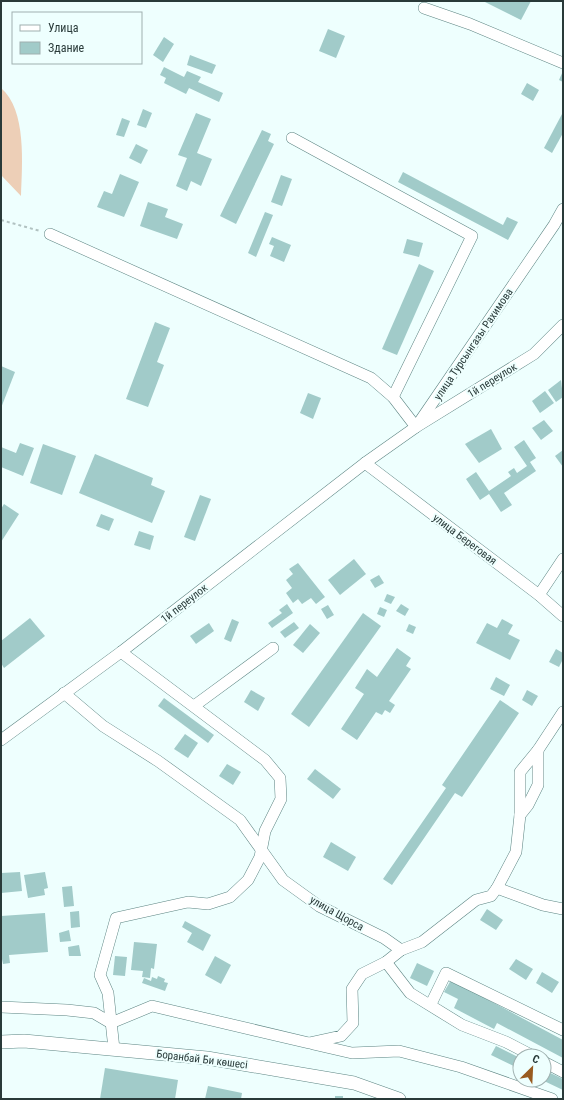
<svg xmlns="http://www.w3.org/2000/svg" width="564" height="1100" viewBox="0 0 564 1100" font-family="'Roboto Condensed',sans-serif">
<rect width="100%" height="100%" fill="#eefffe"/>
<path fill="#edcfb7" d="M 1,88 C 27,110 22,165 21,196 L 1,175 Z"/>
<g fill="#a1cbc9">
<polygon points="483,1 531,1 521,20"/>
<polygon points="328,29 345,36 336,58 319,51"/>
<polygon points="164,37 174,44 163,62 153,55"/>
<polygon points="190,55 216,65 212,74 187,65"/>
<polygon points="164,67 184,77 187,71 201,77 198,82 223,93 219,102 189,88 186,94 164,83 166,78 160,75"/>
<polygon points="563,71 563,82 559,80"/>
<polygon points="527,83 539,90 533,101 521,94"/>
<polygon points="143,109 152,113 146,128 137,125"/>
<polygon points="196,113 211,119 197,153 212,159 201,186 191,181 187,191 176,186 187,158 178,155"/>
<polygon points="562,114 563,133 552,153 544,148"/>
<polygon points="122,118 130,121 124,137 116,135"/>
<polygon points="262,130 271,134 268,141 274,144 236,224 220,216"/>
<polygon points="136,144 148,150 141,164 129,158"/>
<polygon points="403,172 503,225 507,217 518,222 508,240 398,182"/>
<polygon points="120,174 139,182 124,217 97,207 104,191 112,194"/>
<polygon points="281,175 292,179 282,206 271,202"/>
<polygon points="148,202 168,209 165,217 183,224 177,239 140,226"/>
<polygon points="265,212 273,215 256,257 248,253"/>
<polygon points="272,237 291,245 284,262 270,256 274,246 269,244"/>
<polygon points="407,239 423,243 419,257 403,253"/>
<polygon points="419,264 434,271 397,355 382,349"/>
<polygon points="155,322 170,328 157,362 164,365 148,407 126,399"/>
<polygon points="1,366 15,372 1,408"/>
<polygon points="561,380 563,397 556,402 548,390"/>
<polygon points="545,391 554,403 540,413 532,401"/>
<polygon points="308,393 321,398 313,419 300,413"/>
<polygon points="544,420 553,431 541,440 532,428"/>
<polygon points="491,429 502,449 479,463 465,444"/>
<polygon points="524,440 536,458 530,462 536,471 504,493 512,505 501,512 489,494 480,500 466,479 476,472 489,491 511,476 508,472 514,468 517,473 527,466 514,447"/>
<polygon points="20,443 34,448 23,476 1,467 1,447 16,453"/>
<polygon points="43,444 76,456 62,495 30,483"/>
<polygon points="563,450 563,467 555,456"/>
<polygon points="95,454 153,478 151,485 165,491 152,523 79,493"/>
<polygon points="200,495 211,499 195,541 184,537"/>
<polygon points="4,504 19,514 1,542 1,509"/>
<polygon points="101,514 114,519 109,531 96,526"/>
<polygon points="139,531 154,536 150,550 134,545"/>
<polygon points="354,559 366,574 340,595 328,580"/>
<polygon points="298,563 325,597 316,604 311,598 302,604 298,599 293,603 286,593 292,588 286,580 293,574 289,569"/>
<polygon points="379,575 384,583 375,588 370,580"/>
<polygon points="387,594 395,597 391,604 384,601"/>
<polygon points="287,604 293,613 272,628 268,623 282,613 279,610"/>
<polygon points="401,604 409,609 405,616 396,611"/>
<polygon points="328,605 334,615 327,619 321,609"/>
<polygon points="380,607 387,610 384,617 377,614"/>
<polygon points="363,613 381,626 309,727 291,714"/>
<polygon points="30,618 45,636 4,668 1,663 1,641"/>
<polygon points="232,619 239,622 231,642 224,639"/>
<polygon points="502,619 513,625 508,634 520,640 510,660 476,643 487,623 497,628"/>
<polygon points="294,622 299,628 285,638 280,632"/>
<polygon points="209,623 214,631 196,644 190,636"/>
<polygon points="310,624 320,633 303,653 293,645"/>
<polygon points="409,624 416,627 413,634 406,631"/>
<polygon points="397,648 411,658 406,666 411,669 389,701 395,705 390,713 385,710 382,715 376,712 357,740 341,729 364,694 355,688 367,669 377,677"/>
<polygon points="556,649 563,653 563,659 559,667 549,662"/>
<polygon points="496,677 510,685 504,696 490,689"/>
<polygon points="251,690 265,698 258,711 244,702"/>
<polygon points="527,690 538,696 532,706 522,700"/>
<polygon points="164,698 214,735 208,743 158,706"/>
<polygon points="500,700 519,713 462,797 455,793 392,885 383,879 446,788 442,785"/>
<polygon points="185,734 198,743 188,758 174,749"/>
<polygon points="227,764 241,772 233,785 219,776"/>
<polygon points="315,769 341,789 333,799 307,779"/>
<polygon points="331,842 356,857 348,871 323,857"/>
<polygon points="20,872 22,891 1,893 1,873"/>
<polygon points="45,872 48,888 44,889 45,895 28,898 24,875"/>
<polygon points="72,886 74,906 64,907 62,887"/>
<polygon points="487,909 503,920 496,930 480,920"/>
<polygon points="79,911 80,927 71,928 70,912"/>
<polygon points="45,913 48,952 9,955 10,963 3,964 1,954 1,916"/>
<polygon points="185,921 211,935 203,951 187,942 192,933 182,927"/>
<polygon points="69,930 71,941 60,942 59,933"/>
<polygon points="134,942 157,944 154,969 151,968 150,978 142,977 143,971 131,970"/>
<polygon points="79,945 81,956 69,956 68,947"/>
<polygon points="115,956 127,957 125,976 113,975"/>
<polygon points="215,956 231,965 221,984 205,975"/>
<polygon points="516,959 533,969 526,980 509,969"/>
<polygon points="417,963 434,971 427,986 410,978"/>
<polygon points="542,972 559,982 552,993 536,983"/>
<polygon points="158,976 165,979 164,982 168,983 165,991 142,983 144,978 151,981 152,977 157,979"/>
<polygon points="451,980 563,1040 563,1058 497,1023 494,1029 454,1008 458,999 444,992"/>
<polygon points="496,1046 520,1058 520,1069 491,1055"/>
<polygon points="105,1068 178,1080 175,1099 100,1099"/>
<polygon points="544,1070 563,1079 563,1090 544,1081"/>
<polygon points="208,1086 242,1093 241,1099 205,1099"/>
<rect x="335" y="1096" width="8" height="3"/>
</g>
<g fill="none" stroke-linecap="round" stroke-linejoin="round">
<g stroke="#5d8583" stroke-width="12">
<g id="minor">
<polyline points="424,8 470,24 563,63"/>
<polyline points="292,138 472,236 393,397"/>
<polyline points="50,234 371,378 393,397 416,427 534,354 563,325"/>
<polyline points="365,463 539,595 563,616"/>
<polyline points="539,595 563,559"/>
<polyline points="64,693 103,726 158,761 240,820 283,880 319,906 384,938 401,950"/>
<polyline points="194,706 273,648"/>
<polyline points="1,740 121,652 365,463 416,427 554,225 563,209"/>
<polyline points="520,815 520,772 538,750"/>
<polyline points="497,888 516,852 520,815 528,805 538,785 538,750 563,712"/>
<polyline points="386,962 410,993 462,1025 506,1042 533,1056"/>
<polyline points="431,1004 446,973 563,1030"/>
<polyline points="1,1007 67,1010 94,1013 111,1023 152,1006 309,1043 341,1036 353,1023 352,989 362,974 386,962 401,950 422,942 476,900 491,896 497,888 543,905 563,909"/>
<polyline points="313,1044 352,1053 399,1051 461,1067 552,1099"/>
<polyline points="114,1049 108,993 100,975 116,918 188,902 208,904 230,897 248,880 260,857 265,831 281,799 280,778 265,760 121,652"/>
<polyline points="544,1062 563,1072"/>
</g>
</g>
<g stroke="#5d8583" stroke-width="14">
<polyline id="major" points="1,1042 24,1041 207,1058 354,1083 399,1099"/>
</g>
<polyline stroke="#b1c2c1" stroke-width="2" stroke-dasharray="3 3" stroke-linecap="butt" points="1,220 40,231"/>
<use href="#minor" stroke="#fff" stroke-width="11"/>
<use href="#major" stroke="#fff" stroke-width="13"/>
</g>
<g text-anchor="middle" stroke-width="4" stroke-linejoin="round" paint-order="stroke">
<g font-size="11" fill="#293a39" stroke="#eefffe">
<text transform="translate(473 344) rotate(-56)" y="4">улица Турсынгазы Рахимова</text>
<text transform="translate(492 380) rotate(-32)" y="4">1й переулок</text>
<text transform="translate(465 539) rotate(37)" y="4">улица Береговая</text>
<text transform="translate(184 603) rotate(-38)" y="4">1й переулок</text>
<text transform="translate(337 913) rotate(29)" y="4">улица Щорса</text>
<text transform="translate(202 1059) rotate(7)" y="4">Боранбай Би көшесі</text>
</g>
</g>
<rect width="564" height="1100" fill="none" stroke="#293a39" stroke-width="4"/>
<rect x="12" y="12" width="130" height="52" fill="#eefffe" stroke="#9fb0af"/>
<rect x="20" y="25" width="20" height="6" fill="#ffffff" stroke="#9fb0af"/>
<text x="48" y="32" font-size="12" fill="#293a39">Улица</text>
<rect x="20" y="42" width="20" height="12" fill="#a1cbc9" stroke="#9fb0af"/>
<text x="48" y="52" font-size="12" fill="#293a39">Здание</text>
<g transform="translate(532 1068) rotate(24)"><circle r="19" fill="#eefffe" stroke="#9fb0af"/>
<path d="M0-3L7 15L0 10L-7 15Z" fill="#995b20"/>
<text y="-6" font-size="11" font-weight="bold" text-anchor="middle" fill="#293a39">С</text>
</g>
</svg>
